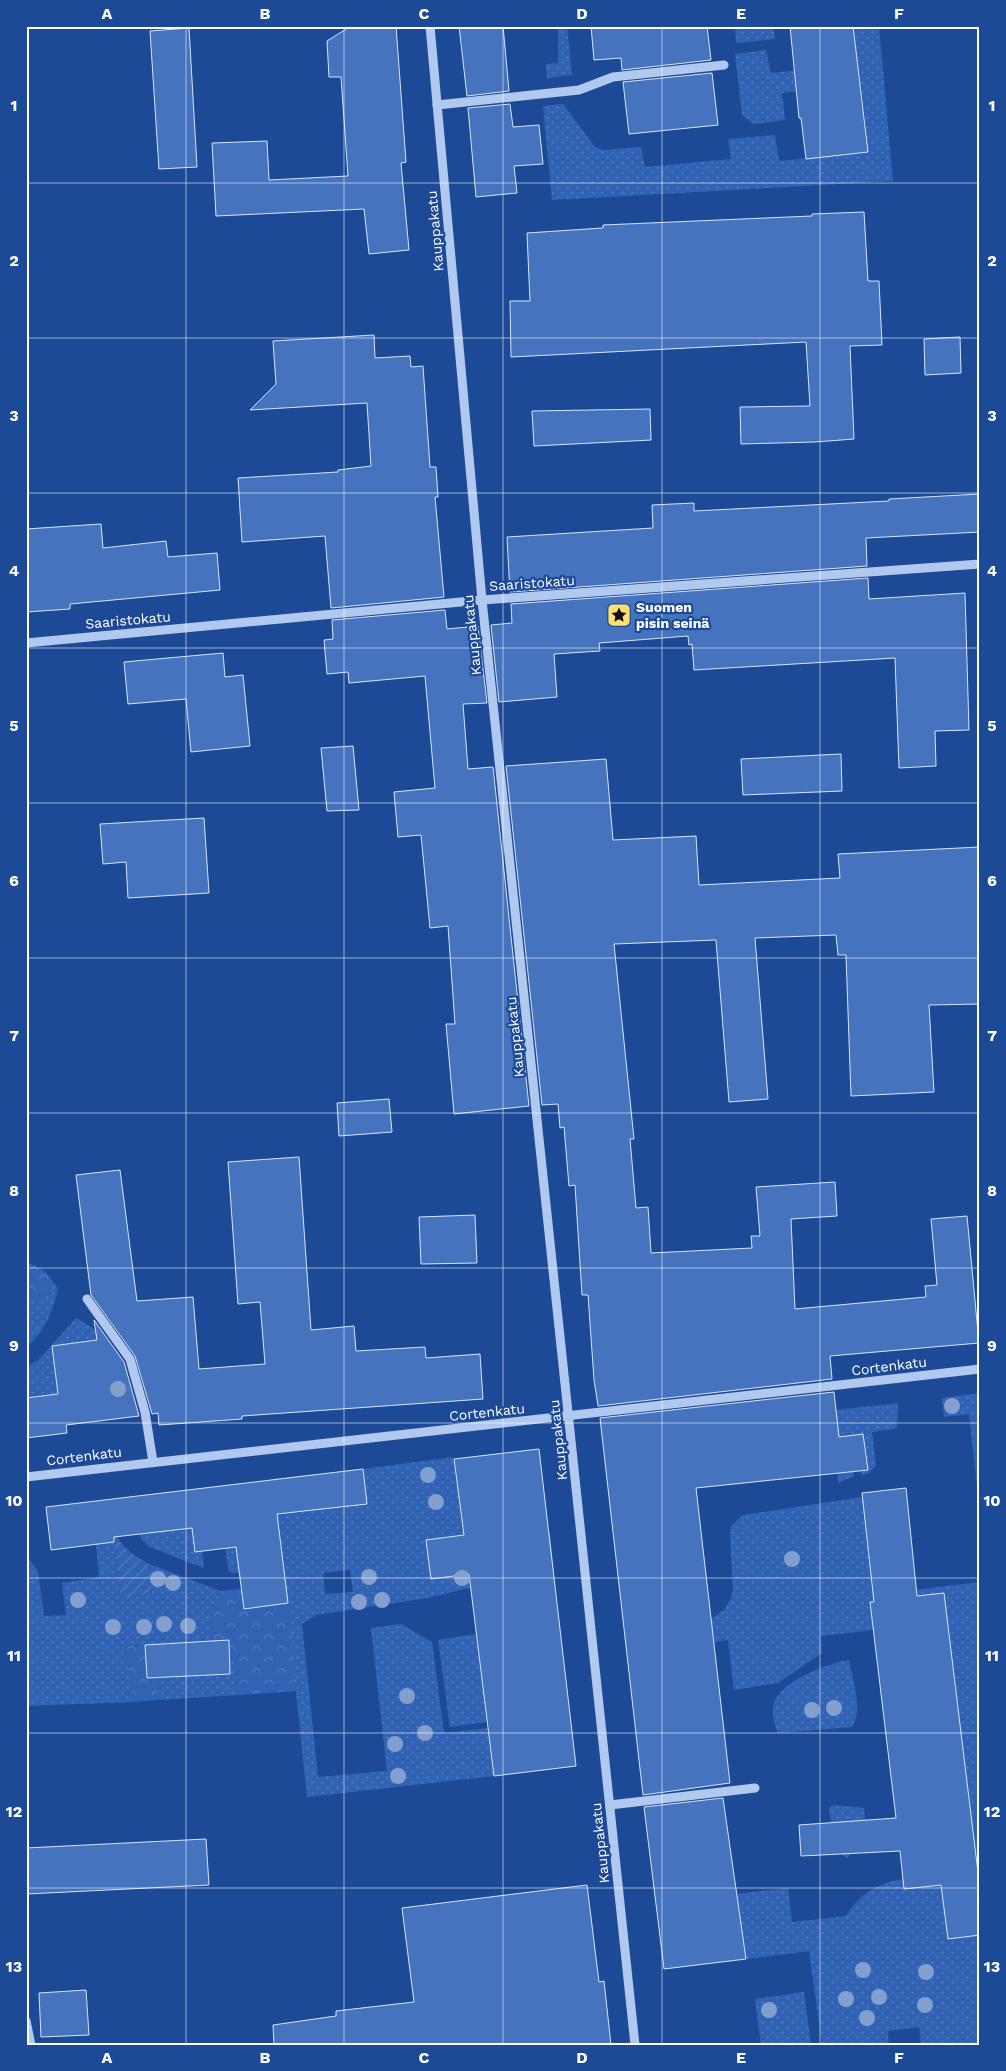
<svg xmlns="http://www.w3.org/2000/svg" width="1006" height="2071" viewBox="0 0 1006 2071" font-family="'Work Sans',sans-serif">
<defs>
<pattern id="grass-dots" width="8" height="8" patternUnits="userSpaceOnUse" patternTransform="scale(1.25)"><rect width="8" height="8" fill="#3163b4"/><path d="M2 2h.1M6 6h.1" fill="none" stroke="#507abf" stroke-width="1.8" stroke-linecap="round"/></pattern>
<pattern id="forest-crowns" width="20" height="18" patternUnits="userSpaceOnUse" patternTransform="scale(1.25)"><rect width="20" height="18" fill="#3163b4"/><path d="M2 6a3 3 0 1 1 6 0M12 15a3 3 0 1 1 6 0" fill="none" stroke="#507abf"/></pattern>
<pattern id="garden-furrows" width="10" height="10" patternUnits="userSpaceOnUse" patternTransform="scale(1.25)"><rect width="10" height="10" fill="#3163b4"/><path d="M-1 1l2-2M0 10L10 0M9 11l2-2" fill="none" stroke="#507abf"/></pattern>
</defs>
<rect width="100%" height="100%" fill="#1d4a97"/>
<g fill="url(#grass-dots)" fill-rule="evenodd">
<polygon points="558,26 567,26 572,75 547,78 546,64 558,63"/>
<polygon points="735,26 773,26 775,39 736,43"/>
<polygon points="853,26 879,26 893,181 552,200 543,106 563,104 595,147 603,150 641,147 645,167 731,159 728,139 775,135 779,161 868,152 861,84 782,93 785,120 754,124 742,115 735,54 766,50 771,73 857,64"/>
<path d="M 58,1290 C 52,1311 45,1333 26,1347 L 26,1299 L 35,1299 Z"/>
<polygon points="76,1318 96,1330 101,1339 52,1346 58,1394 26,1398 26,1368 38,1360"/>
<polygon points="980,1393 980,1513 969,1414 944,1417 942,1398"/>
<polygon points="898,1403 897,1427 894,1429 872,1432 876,1465 869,1473 862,1475 860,1459 867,1458 863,1434 842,1437 852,1461 854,1476 838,1483 836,1410"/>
<path d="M 453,1457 L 457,1487 L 512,1539 L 550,1533 L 554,1571 L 504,1577 L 498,1581 L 427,1598 L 316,1615 L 302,1624 L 318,1777 L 387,1771 L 371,1628 L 401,1624 L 432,1642 L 444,1733 L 488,1728 L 494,1776 L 307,1797 L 283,1568 L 239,1573 L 229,1572 L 225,1548 L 277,1520 L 272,1479 L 315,1474 L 319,1509 L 367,1504 L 363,1469 ZM 456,1536 L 461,1575 L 431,1579 L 426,1540 ZM 350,1570 L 353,1592 L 325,1594 L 323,1573 Z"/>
<path d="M 863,1497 L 873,1595 L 980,1582 L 980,2045 L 921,2045 L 919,2027 L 888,2031 L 889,2045 L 822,2045 L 809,1951 L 746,1959 L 742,1928 L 660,1938 L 735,1894 L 788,1888 L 792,1922 L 846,1916 C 861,1893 876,1884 903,1879 L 904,1889 L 979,1880 L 944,1593 L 870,1602 L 873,1630 L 821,1636 L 822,1653 L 778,1683 L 734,1690 L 728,1640 L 714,1642 L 711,1619 L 725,1609 L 731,1598 L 733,1590 L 730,1535 L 731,1526 L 743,1515 Z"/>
<polygon points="136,1527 192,1528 195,1552 202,1551 204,1568 150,1547 142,1540"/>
<polygon points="114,1542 121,1598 152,1594 149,1564 221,1591 210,1619 213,1641 126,1646 133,1702 26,1706 26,1555 38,1571 44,1616 66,1615 62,1583 99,1577 96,1544"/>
<polygon points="476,1634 487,1722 450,1727 438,1640"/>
<polygon points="230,1658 237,1665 238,1695 159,1700 158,1678 230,1674"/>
<path d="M 849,1660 C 852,1679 864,1711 852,1727 L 778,1733 C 774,1724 771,1713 774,1703 C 781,1681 828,1663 849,1660 Z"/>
<path d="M 832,1805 L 864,1808 C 867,1831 863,1842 847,1858 L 841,1854 L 839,1823 L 831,1823 L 829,1808 Z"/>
<polygon points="804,1992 811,2045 761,2045 755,1999"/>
</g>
<g fill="url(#forest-crowns)">
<path d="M 26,1263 C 43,1267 50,1275 58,1290 L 35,1299 L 26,1299 Z"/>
<polygon points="241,1589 244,1609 288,1603 297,1691 238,1695 237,1665 230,1658 229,1641 213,1641 210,1619 221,1591"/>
<polygon points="145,1645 147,1678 158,1678 159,1700 133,1702 126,1646"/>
</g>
<path fill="url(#garden-furrows)" d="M 112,1528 C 121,1546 132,1555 149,1564 L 152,1594 L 121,1598 Z"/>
<g fill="#4573bd" stroke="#d7e5fb">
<polygon points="351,26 396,26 406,162 401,163 409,250 369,254 364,209 216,216 212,143 267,141 269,180 348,176 341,77 329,77 327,41"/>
<polygon points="459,26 503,26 509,91 467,96"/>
<polygon points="591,26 707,26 711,60 622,70 621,58 594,60"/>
<polygon points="790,26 853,26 868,152 806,159 801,118 799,118"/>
<polygon points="189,28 197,167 159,169 150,31"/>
<polygon points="712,73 718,125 629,134 623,82"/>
<polygon points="510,104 513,127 539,125 543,164 514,166 517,193 476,197 468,108"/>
<polygon points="864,212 868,281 879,281 882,345 850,346 854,439 815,442 741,444 740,407 810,406 806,342 511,357 510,301 530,301 527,233 603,228 603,225 812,216 812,214"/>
<polygon points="374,335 375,358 410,356 411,367 423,366 430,467 436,467 438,497 435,497 444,597 331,608 325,536 242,542 238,478 338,472 338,470 371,466 367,403 250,410 276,384 273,341"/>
<polygon points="960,337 961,373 925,375 924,339"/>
<polygon points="650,409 651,440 534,446 532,411"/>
<polygon points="980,494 980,532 866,538 867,566 510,592 507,537 653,528 652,505 694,503 694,511 889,501 889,499"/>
<polygon points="101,524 103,548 166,541 168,557 217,553 220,590 70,604 70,609 26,612 26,529"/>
<polygon points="868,578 869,599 965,593 969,730 935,731 936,766 899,768 895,658 694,670 692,644 689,645 688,636 599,643 600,651 554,654 557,697 499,702 491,625 512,623 511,604"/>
<polygon points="445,610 447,629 478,626 487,703 463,704 468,769 493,767 529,1106 454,1114 446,1024 455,1024 448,926 430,928 421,835 398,837 394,792 435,788 425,676 349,683 348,672 327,674 324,640 333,639 332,620"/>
<polygon points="223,653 225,677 243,675 250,746 191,752 186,699 128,704 124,662"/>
<polygon points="353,746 359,810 327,811 321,748"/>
<polygon points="841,754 842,791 743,795 741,759"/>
<polygon points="606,759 613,840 696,836 699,885 840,878 838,854 980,847 980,1004 929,1005 934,1092 851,1096 846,955 838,955 836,935 755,938 768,1099 729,1102 716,940 614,944 634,1139 630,1139 636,1208 648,1207 651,1253 752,1248 751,1236 760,1236 756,1187 835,1182 837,1216 791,1219 795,1309 926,1297 925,1286 937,1285 931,1219 967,1216 979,1343 830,1356 832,1379 598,1406 594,1380 588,1295 582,1295 575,1185 569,1186 564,1127 560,1128 558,1104 542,1105 506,766"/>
<polygon points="204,818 209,893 128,898 126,862 103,864 100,824"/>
<polygon points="389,1099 392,1132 339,1136 337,1103"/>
<polygon points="299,1157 311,1330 354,1326 356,1351 425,1347 426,1358 480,1354 483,1399 242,1416 242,1419 159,1425 158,1413 152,1414 135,1356 91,1295 76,1175 120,1170 137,1301 193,1297 199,1369 265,1364 260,1302 238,1304 228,1162"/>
<polygon points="475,1215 477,1263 421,1264 419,1217"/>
<polygon points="94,1320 124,1362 139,1416 66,1425 67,1433 26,1438 26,1398 58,1394 52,1346 97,1340"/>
<polygon points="834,1392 839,1437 863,1434 868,1470 696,1488 730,1783 643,1795 600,1418"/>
<polygon points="539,1449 576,1766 494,1776 469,1574 431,1579 426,1540 464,1535 454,1459"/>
<polygon points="363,1469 367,1504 277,1514 288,1603 244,1609 236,1547 195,1552 192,1528 114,1537 114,1542 51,1550 46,1507"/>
<polygon points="906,1488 917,1596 944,1593 980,1889 980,1935 948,1939 941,1885 904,1889 900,1851 801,1856 799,1825 896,1818 870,1602 874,1602 862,1493"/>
<polygon points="229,1640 230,1674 147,1678 145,1645"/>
<polygon points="723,1798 746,1959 664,1969 644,1807"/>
<polygon points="206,1839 209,1885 26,1894 26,1848"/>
<polygon points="587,1885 599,1982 604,1981 611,2045 274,2045 273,2025 336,2016 336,2011 414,2002 402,1908"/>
<polygon points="86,1990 89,2035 41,2037 39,1993"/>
</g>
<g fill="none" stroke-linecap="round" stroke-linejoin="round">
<g stroke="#b1c9ef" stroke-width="9">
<polyline points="430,26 482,600 635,2045"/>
<polyline points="437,105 579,90 613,77 724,65"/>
<polyline points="26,643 482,600 980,564"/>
<polyline points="87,1299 130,1359 145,1412 153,1462"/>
<polyline points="26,1477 980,1369"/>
<polyline points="610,1805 755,1788"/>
<polyline points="26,2021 31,2045"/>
</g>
</g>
<g fill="#839fce">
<circle cx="118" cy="1389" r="8"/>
<circle cx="952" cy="1406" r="8"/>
<circle cx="428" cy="1475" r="8"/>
<circle cx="436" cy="1502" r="8"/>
<circle cx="792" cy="1559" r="8"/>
<circle cx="369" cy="1577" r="8"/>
<circle cx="462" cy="1578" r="8"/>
<circle cx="158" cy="1579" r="8"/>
<circle cx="173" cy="1583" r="8"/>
<circle cx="78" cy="1600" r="8"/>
<circle cx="382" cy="1600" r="8"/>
<circle cx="359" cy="1602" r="8"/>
<circle cx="164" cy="1624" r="8"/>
<circle cx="188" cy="1626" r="8"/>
<circle cx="113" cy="1627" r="8"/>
<circle cx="144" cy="1627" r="8"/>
<circle cx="407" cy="1696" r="8"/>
<circle cx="834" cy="1708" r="8"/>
<circle cx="812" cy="1710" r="8"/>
<circle cx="425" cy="1733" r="8"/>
<circle cx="395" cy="1744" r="8"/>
<circle cx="398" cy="1776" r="8"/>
<circle cx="863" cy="1970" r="8"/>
<circle cx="926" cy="1972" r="8"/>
<circle cx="879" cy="1997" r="8"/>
<circle cx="846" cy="1999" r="8"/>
<circle cx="925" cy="2005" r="8"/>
<circle cx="769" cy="2010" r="8"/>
<circle cx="867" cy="2018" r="8"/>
</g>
<path fill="none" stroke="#fff" stroke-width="1" stroke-opacity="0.55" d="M 186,26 L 186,2045M 344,26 L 344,2045M 503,26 L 503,2045M 662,26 L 662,2045M 820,26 L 820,2045M 26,183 L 980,183M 26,338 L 980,338M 26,493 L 980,493M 26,648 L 980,648M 26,803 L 980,803M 26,958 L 980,958M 26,1113 L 980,1113M 26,1268 L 980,1268M 26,1423 L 980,1423M 26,1578 L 980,1578M 26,1733 L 980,1733M 26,1888 L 980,1888"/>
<defs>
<g id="sight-square" transform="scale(1.25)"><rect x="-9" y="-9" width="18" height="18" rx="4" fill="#ffdf6f" stroke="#1d4a97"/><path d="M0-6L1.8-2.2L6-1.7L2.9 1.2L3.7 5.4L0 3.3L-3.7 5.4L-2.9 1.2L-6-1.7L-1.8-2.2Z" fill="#111"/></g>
</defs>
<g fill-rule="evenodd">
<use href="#sight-square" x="619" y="615"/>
</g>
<g text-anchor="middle" stroke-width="4.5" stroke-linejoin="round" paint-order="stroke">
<g font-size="14" fill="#fff" stroke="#1d4a97">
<text transform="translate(435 231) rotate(-95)" y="5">Kauppakatu</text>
<text transform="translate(532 583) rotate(-4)" y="5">Saaristokatu</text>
<text transform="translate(128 620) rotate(-5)" y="5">Saaristokatu</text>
<text transform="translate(472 635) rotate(-96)" y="5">Kauppakatu</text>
<text transform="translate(515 1037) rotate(-96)" y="5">Kauppakatu</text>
<text transform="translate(889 1366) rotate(-7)" y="5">Cortenkatu</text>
<text transform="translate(487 1412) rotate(-6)" y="5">Cortenkatu</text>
<text transform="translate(558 1440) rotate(-96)" y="5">Kauppakatu</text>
<text transform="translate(84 1456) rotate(-7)" y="5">Cortenkatu</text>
<text transform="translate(600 1843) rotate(-96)" y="5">Kauppakatu</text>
</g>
<g font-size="14" font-weight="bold" fill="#fff" stroke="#1d4a97" text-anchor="start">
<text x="636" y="612">Suomen<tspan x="636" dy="16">pisin seinä</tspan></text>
</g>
</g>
<rect width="1006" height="2071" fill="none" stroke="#1d4a97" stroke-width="55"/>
<rect x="28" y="28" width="950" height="2016" fill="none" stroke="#fff" stroke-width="2"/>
<g font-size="16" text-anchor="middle" font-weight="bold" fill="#fff">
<text x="107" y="19">A</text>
<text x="265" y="19">B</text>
<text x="424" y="19">C</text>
<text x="582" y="19">D</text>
<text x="741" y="19">E</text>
<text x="899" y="19">F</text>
<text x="14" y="111">1</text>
<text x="992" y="111">1</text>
<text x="14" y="266">2</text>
<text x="992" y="266">2</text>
<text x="14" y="421">3</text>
<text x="992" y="421">3</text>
<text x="14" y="576">4</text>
<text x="992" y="576">4</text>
<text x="14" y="731">5</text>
<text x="992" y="731">5</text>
<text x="14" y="886">6</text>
<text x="992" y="886">6</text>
<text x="14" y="1041">7</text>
<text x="992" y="1041">7</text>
<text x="14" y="1196">8</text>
<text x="992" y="1196">8</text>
<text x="14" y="1351">9</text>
<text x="992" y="1351">9</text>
<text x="14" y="1506">10</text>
<text x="992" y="1506">10</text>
<text x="14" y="1661">11</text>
<text x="992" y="1661">11</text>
<text x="14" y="1817">12</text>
<text x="992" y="1817">12</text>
<text x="14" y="1972">13</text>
<text x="992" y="1972">13</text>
<text x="107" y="2063">A</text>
<text x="265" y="2063">B</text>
<text x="424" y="2063">C</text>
<text x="582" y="2063">D</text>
<text x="741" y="2063">E</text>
<text x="899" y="2063">F</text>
</g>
</svg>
